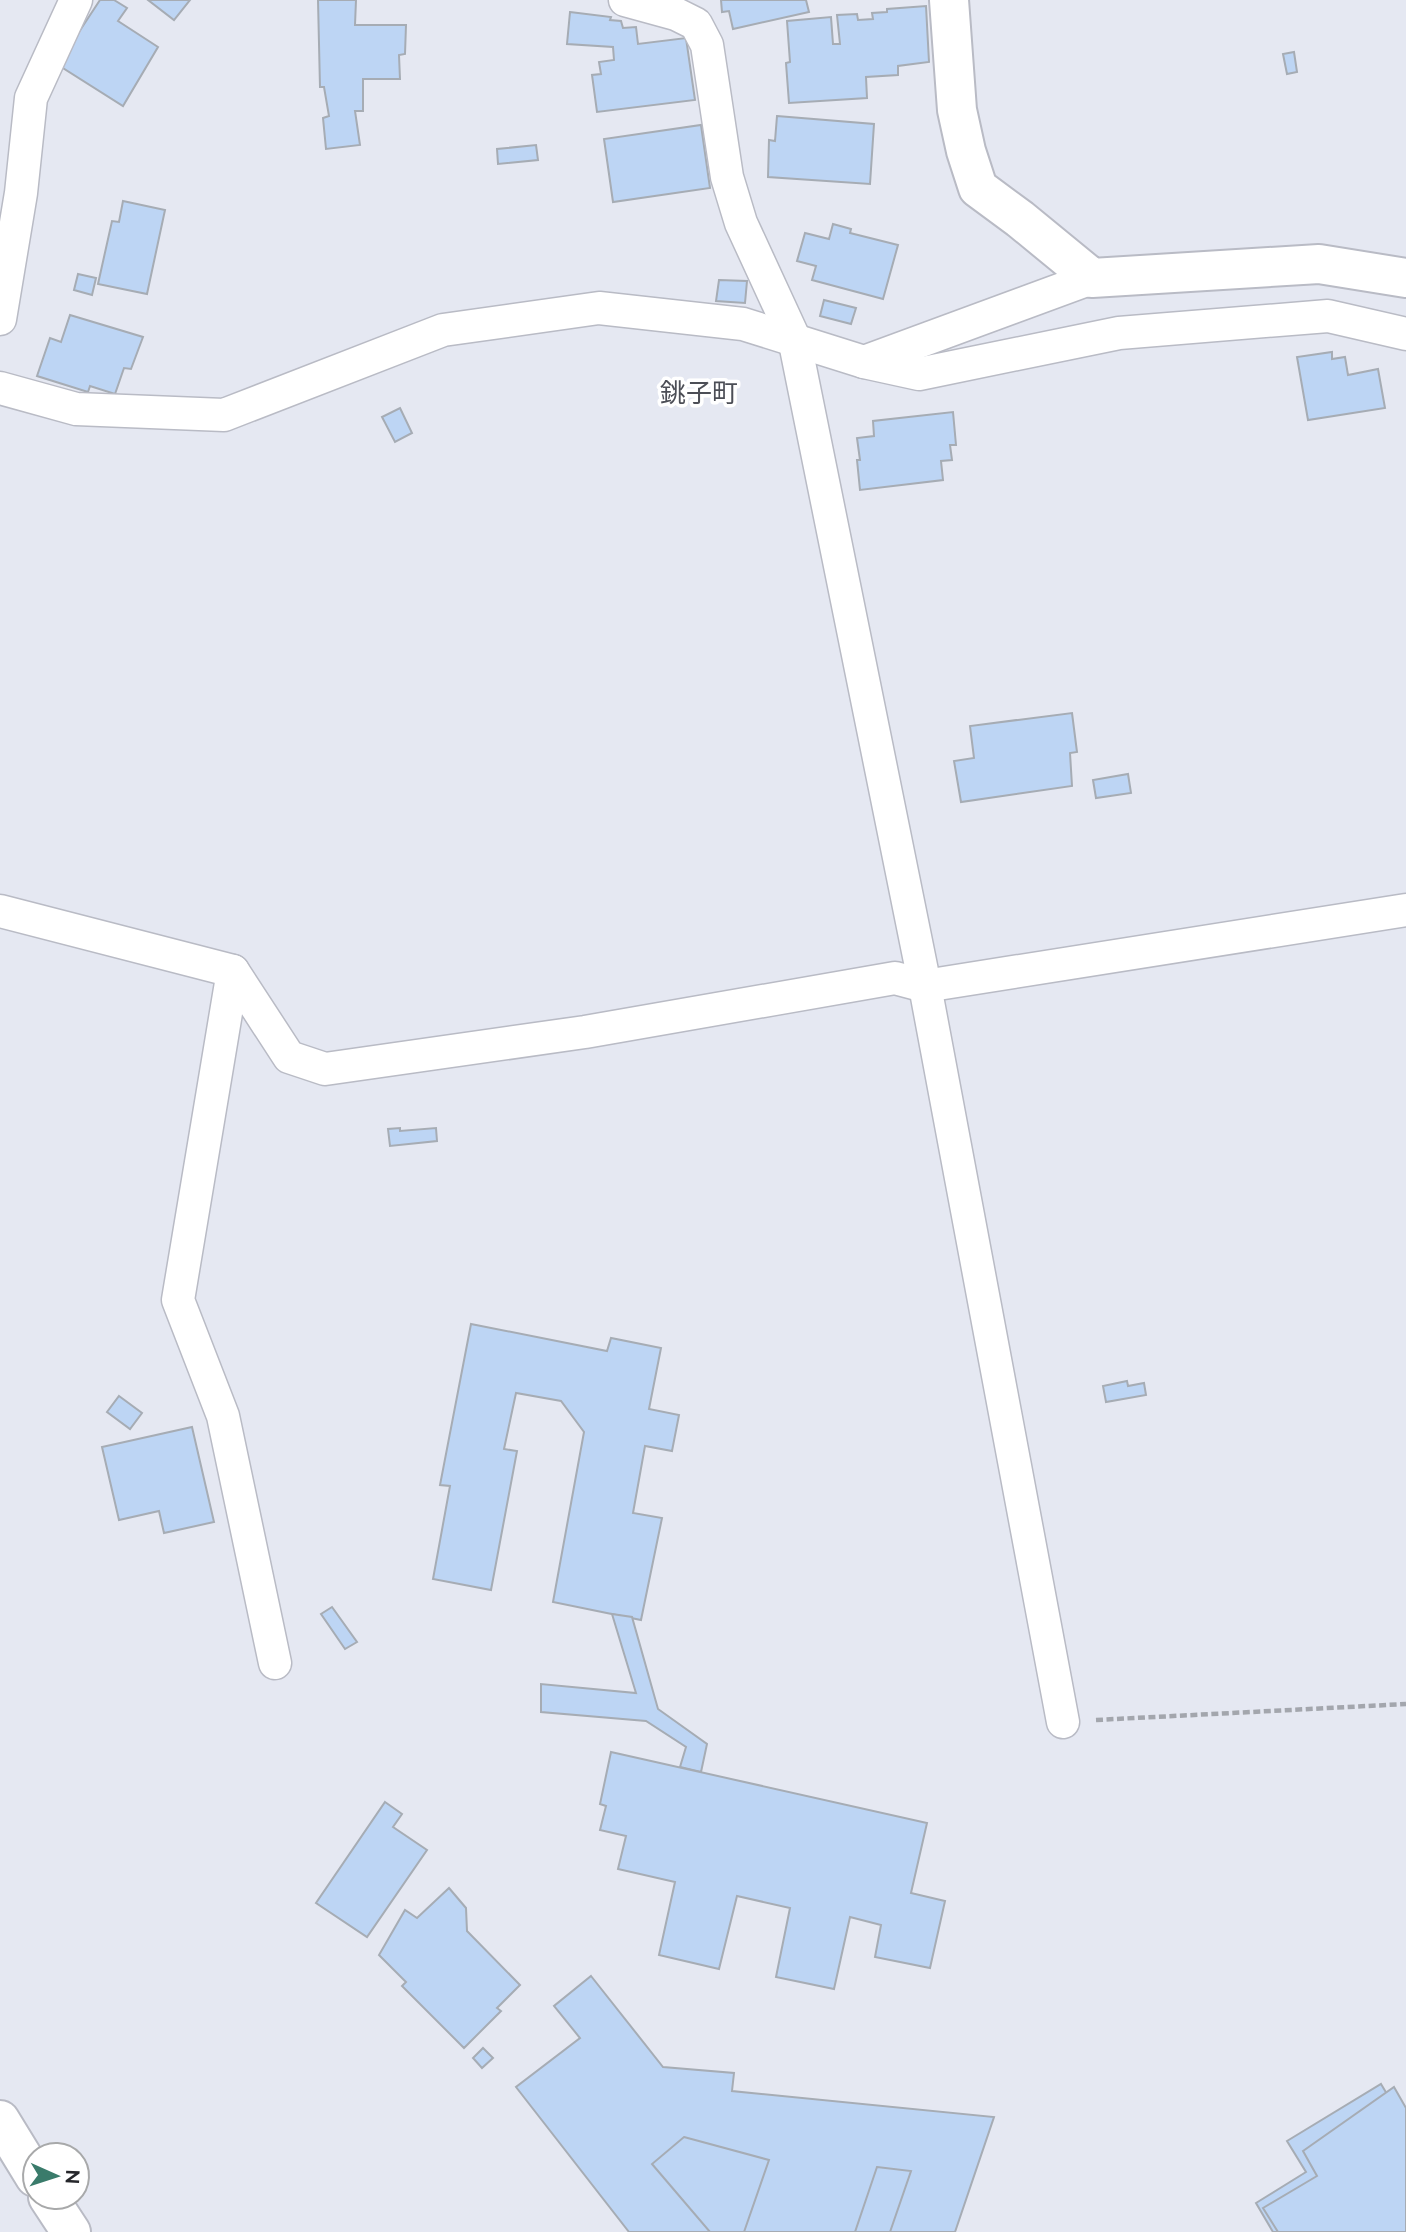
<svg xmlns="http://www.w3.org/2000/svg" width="1406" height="2232" viewBox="0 0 1406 2232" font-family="Raleway,'Noto Sans JP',sans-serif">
<rect width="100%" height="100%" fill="#e5e8f2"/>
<g fill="#bdd5f4" stroke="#a6acb4" stroke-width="2">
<polygon points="100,0 114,0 127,8 118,21 158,47 123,106 55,63 73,41"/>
<polygon points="148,0 190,0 174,20"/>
<polygon points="318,0 356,0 355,25 406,25 405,54 399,55 400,79 363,79 363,111 355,111 360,145 326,149 323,118 329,116 324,87 320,87"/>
<polygon points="721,0 806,0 809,12 733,29 729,11 722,12"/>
<polygon points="926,6 929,62 898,66 898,75 866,77 867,98 789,103 786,63 790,62 787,21 831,17 833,44 840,44 837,15 857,14 858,20 873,19 872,13 887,12 887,9"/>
<polygon points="570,12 611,17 610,20 621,21 623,28 636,27 638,44 686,38 695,100 597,112 592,75 601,74 599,62 614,60 613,47 567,44"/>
<polygon points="1294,52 1297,72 1287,74 1283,54"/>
<polygon points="777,116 874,124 870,184 768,177 769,140 775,141"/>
<polygon points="701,125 710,188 613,202 604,139"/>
<polygon points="536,145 538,160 498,164 497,149"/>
<polygon points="123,201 165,210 147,294 98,284 112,221 119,222"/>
<polygon points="833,224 851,229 850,233 898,245 883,299 812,280 816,266 797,261 805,233 829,239"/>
<polygon points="78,274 96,278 92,295 74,290"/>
<polygon points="719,280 747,281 745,303 716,301"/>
<polygon points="824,300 856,308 851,324 820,316"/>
<polygon points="70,315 143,337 131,369 124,368 115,394 90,386 88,392 37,376 50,338 61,342"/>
<polygon points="1332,352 1332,359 1345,357 1348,375 1378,369 1385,408 1308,420 1297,357"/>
<polygon points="400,408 412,433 395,442 382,417"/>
<polygon points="953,412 956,445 950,445 952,460 941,461 943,480 860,490 857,460 860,460 857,438 874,436 873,421"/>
<polygon points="1072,713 1077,752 1070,753 1072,786 961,802 954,761 974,758 970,726"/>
<polygon points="1128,774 1131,793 1096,798 1093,780"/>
<polygon points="400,1128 400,1131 436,1128 437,1141 390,1146 388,1129"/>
<polygon points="471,1324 607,1351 611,1338 661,1348 649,1409 679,1415 672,1451 645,1446 633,1513 662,1518 641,1620 553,1602 584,1432 561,1401 516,1393 504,1449 517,1451 491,1590 433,1579 450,1486 440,1485"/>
<polygon points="1127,1381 1128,1386 1144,1383 1146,1395 1106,1402 1103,1386"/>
<polygon points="119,1396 142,1413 130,1429 107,1412"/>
<polygon points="192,1427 214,1522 164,1533 159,1511 119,1520 102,1447"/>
<polygon points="332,1607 357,1642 345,1649 321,1614"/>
<polygon points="612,1614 632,1617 658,1709 707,1744 701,1772 680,1767 686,1747 646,1721 541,1712 541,1684 636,1693"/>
<polygon points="611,1752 927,1823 911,1893 945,1901 930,1968 875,1957 881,1925 850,1917 834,1989 776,1977 790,1908 737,1896 719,1969 659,1955 675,1882 618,1869 626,1836 600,1830 606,1806 600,1804"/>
<polygon points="385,1802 402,1814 393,1827 427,1850 367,1937 316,1903"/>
<polygon points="449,1888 466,1908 467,1931 520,1985 497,2008 501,2011 464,2048 402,1986 406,1982 379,1955 405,1910 417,1918"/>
<polygon points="591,1976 663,2067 734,2073 732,2091 994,2117 955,2232 629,2232 516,2087 580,2038 554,2006"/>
<polygon points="483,2048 493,2058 482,2068 473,2058"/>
<polygon points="1381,2084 1406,2126 1406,2232 1273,2232 1256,2203 1306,2172 1287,2141"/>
<polygon points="1394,2087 1406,2108 1406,2232 1278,2232 1263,2208 1317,2176 1303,2151"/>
<polygon points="684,2137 769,2160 744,2232 710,2232 652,2164"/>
<polygon points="877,2167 911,2171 890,2232 855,2232"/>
</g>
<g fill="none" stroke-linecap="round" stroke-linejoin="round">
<g stroke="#b9bbc5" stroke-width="35">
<g id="minor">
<polyline points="625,0 676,14 696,24 707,45 727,177 741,223 794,338 925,986 1063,1722"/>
<polyline points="0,319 21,193 31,98 76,0"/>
<polyline points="864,362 919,374 1119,333 1328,316 1406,334"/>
<polyline points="0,388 76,409 224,415 443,330 599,308 743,324 864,362 1092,278"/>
<polyline points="0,911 233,971 289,1057 325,1069 585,1032 895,978 925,986 1406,910"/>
<polyline points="233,971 178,1300 223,1416 275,1663"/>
</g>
</g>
<g stroke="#b9bbc5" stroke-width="42">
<g id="tertiary">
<polyline points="949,0 957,110 966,151 978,188 1020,219 1092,278 1319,264 1406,278"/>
<polyline points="0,2120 35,2177"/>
<polyline points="48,2197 71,2232"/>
</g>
</g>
<polyline stroke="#a3a6ad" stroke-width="4.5" stroke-dasharray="7 3.5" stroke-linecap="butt" points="1096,1720 1406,1704"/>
<use href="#minor" stroke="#fff" stroke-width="32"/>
<use href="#tertiary" stroke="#fff" stroke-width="38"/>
</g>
<g text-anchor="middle" stroke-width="7" stroke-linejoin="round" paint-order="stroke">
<g font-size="26" fill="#4c4e56" stroke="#fff">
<text x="699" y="402">銚子町</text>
</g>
</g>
<g transform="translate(56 2176) rotate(93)"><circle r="33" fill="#ffffff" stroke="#a8a9aa" stroke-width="2"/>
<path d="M0-5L12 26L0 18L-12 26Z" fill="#3a7b6b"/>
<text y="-10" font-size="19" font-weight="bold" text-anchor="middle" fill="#26272b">N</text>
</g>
</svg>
